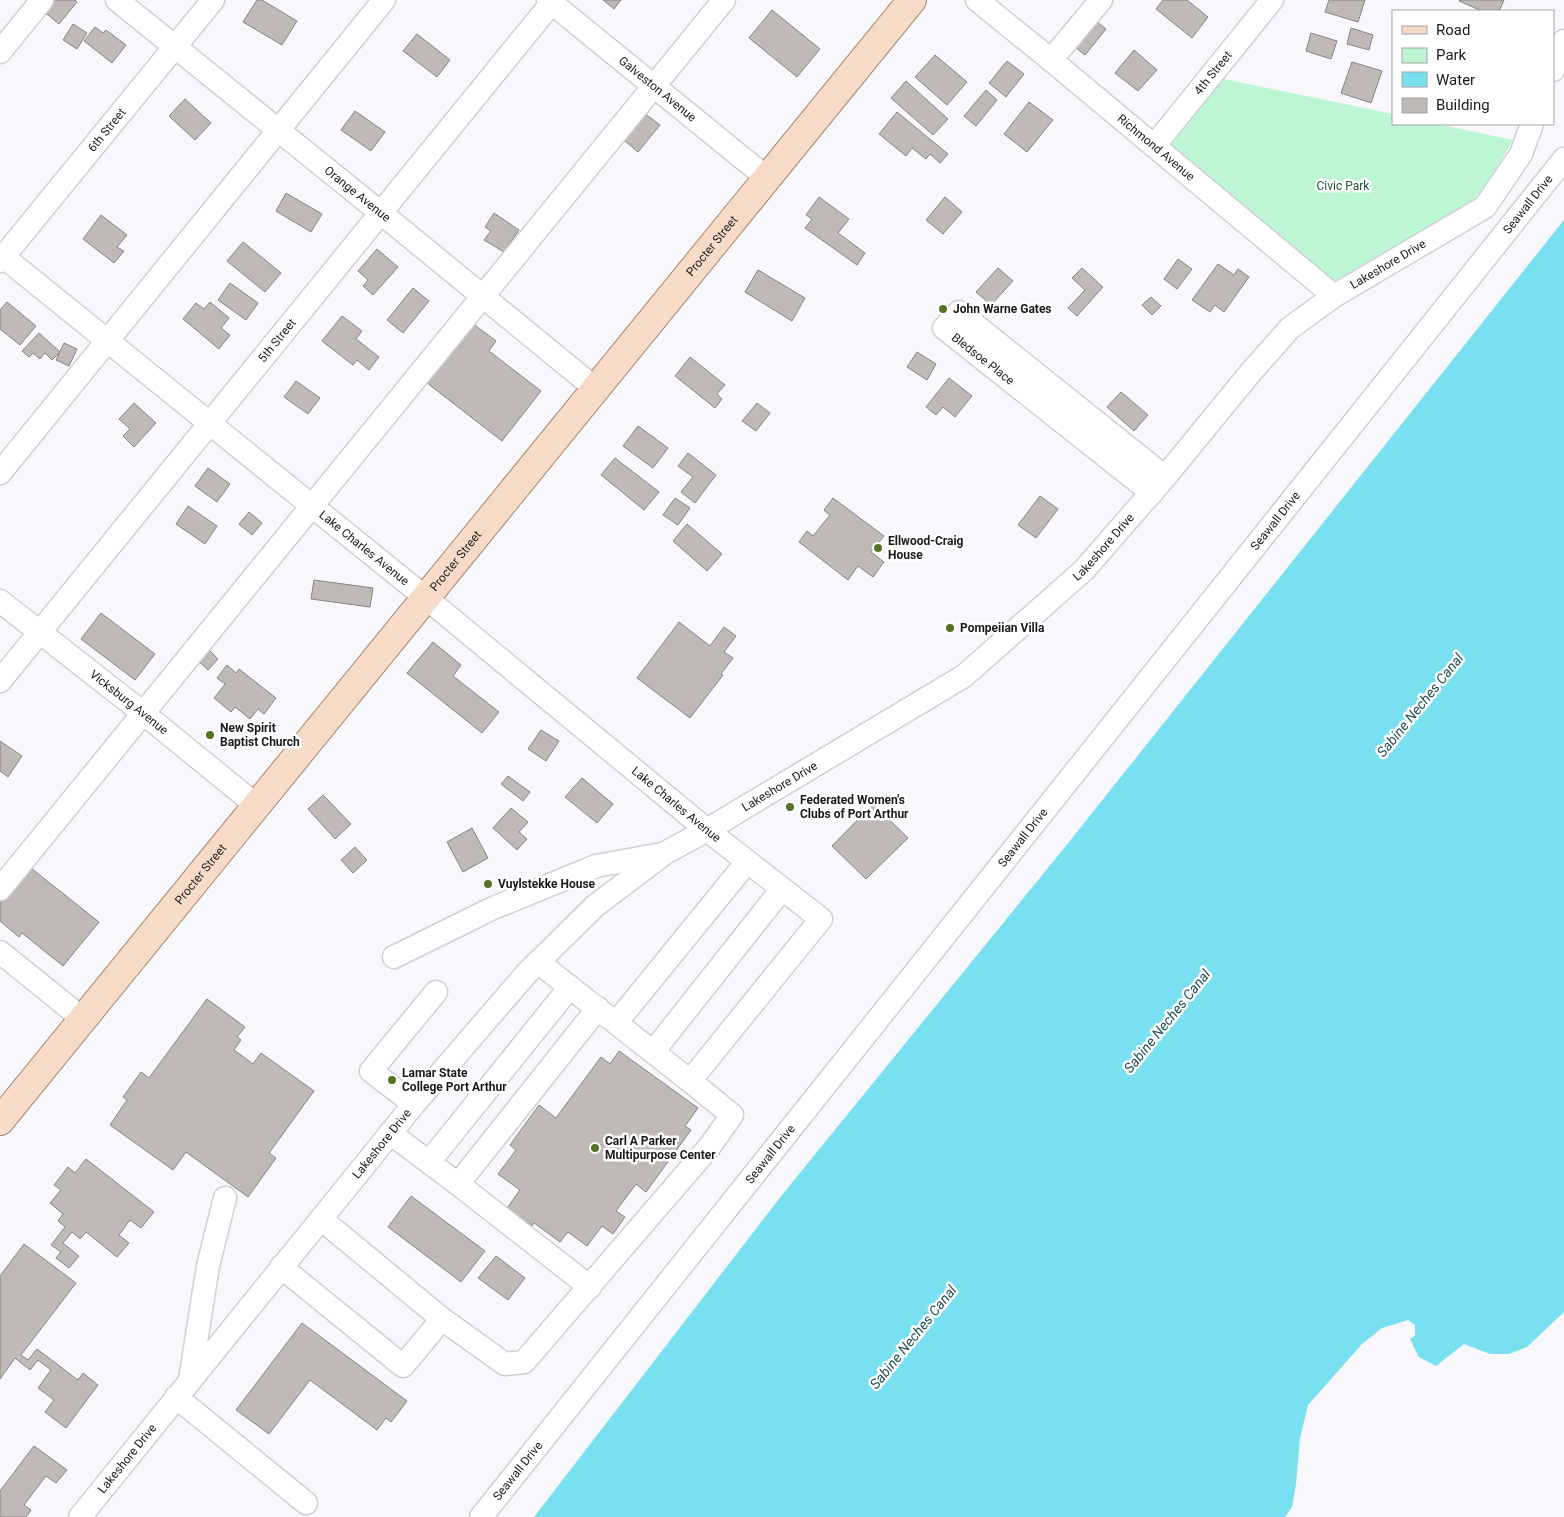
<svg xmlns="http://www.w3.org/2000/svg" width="1564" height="1517" viewBox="0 0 1564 1517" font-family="Roboto,sans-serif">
<rect width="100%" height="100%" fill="#f7f7fc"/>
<polygon fill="#bdf6d3" points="1214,77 1393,114 1393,124 1437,124 1513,140 1489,181 1474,199 1454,219 1340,280 1333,280 1171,152 1168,145"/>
<polygon fill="#78e0f0" points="1564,220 1564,1312 1527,1347 1509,1354 1490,1354 1464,1344 1436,1366 1419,1357 1410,1339 1406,1333 1374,1349 1318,1409 1298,1517 534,1517 782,1195 1065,847"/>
<polygon fill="#f7f7fc" points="1408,1320 1415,1325 1415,1336 1408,1340 1405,1336 1376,1351 1320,1410 1316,1436 1312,1472 1304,1514 1302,1517 1285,1517 1292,1507 1296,1484 1300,1438 1308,1405 1362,1344 1382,1328"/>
<g fill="#bfbab7" stroke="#888481">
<polygon points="50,0 75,0 77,2 59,24 42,10"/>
<polygon points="257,0 262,0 297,21 282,45 243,22"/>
<polygon points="603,0 621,0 614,9"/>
<polygon points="1163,0 1187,0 1208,17 1192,38 1156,9"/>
<polygon points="1329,0 1365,0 1358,22 1325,12"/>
<polygon points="1460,0 1504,0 1499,11 1482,11 1459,1"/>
<polygon points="772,10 820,49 797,77 749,38"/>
<polygon points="1092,18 1106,29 1085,55 1071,44"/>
<polygon points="73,24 87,33 77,49 63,40"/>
<polygon points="95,27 103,33 106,30 126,45 112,63 84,41"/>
<polygon points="1351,28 1373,35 1369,50 1347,44"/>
<polygon points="1311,33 1337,41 1331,59 1306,51"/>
<polygon points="417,34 450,60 437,77 403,51"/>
<polygon points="1134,50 1157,70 1138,91 1115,73"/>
<polygon points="935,55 967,82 947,105 915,77"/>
<polygon points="1007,61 1024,74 1006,97 989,83"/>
<polygon points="1352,62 1382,71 1371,103 1341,93"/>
<polygon points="906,81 948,119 933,135 891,98"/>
<polygon points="986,90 997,100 976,126 964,116"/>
<polygon points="185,99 211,123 195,140 169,116"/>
<polygon points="1029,102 1053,120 1027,152 1004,134"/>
<polygon points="640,110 660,125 638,152 619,136"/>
<polygon points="355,111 385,132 371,151 341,130"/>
<polygon points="897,112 948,154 940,163 930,154 926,159 912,148 906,156 879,134"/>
<polygon points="286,193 322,214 311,232 276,211"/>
<polygon points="819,197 849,219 838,233 865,253 857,265 805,228 812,219 806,215"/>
<polygon points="945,197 962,212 943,234 926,220"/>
<polygon points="494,213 519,230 504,252 484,240 491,231 485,227"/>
<polygon points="101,215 127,235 117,247 124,251 114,263 83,239"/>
<polygon points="243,242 281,273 265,292 227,261"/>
<polygon points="377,249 398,267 373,295 363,286 368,280 358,271"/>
<polygon points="1178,259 1192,269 1177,289 1164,279"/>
<polygon points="1218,264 1234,275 1238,269 1249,277 1224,312 1215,305 1210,312 1192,300"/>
<polygon points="998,268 1013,281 991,305 976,292"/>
<polygon points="1082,268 1103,287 1077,316 1068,308 1085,290 1072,278"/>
<polygon points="758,270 805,298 792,321 745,292"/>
<polygon points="230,283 258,303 246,320 218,300"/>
<polygon points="413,288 429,301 403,333 387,320"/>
<polygon points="1151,297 1161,306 1152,315 1142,305"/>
<polygon points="7,302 36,326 20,345 0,329 0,310"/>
<polygon points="210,302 229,318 221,328 230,335 219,349 183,319 196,303 204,309"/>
<polygon points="342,316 362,331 356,339 379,357 369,370 357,360 353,365 322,341"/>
<polygon points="468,320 496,341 489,351 541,391 502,441 422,379"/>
<polygon points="39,333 60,352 52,360 45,353 40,359 33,353 29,357 22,351"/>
<polygon points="64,343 77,349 69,366 56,360"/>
<polygon points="917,352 936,364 927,380 907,367"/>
<polygon points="690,357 725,385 717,394 722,399 715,408 675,376"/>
<polygon points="949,378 972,396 955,417 943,407 936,415 926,407"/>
<polygon points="296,381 320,398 308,414 284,397"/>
<polygon points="1121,392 1148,415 1134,431 1107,407"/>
<polygon points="134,403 156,423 134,447 123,436 130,429 119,419"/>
<polygon points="757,403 770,413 756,431 742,421"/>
<polygon points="638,426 668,448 653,468 623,446"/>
<polygon points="688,453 716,475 695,503 681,492 693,477 678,466"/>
<polygon points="615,458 659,492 644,510 601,475"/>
<polygon points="208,468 230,484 217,502 195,486"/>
<polygon points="1040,496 1058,509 1036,538 1018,525"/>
<polygon points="675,498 690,508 678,525 663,515"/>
<polygon points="833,498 884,536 871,552 884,562 873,577 858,566 848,580 799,542 807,531 813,536 830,515 824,510"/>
<polygon points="188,506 217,526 205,544 176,524"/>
<polygon points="249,512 262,523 252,535 239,524"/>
<polygon points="687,524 722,554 707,571 673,541"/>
<polygon points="314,580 373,588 370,607 311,599"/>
<polygon points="101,613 155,654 135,680 81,639"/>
<polygon points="679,622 710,646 724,627 736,636 724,652 733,658 721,674 723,675 690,718 637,678"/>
<polygon points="433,642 461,665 453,676 499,712 482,733 407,673"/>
<polygon points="207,648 218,659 208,670 196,659"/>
<polygon points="227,665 236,673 239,669 276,698 264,714 258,709 250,719 235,707 231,712 214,698 225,684 217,678"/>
<polygon points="541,730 559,741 546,761 528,749"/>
<polygon points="0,741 22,756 8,777 0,771"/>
<polygon points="508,776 530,792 523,801 501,784"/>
<polygon points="582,778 613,804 597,823 565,797"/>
<polygon points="323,795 351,824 335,839 308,809"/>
<polygon points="873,804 908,838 866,879 832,846"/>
<polygon points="511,808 528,822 519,832 527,839 517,850 493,828"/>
<polygon points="472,828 488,858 463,872 447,842"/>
<polygon points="355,847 367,860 353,873 341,860"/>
<polygon points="27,865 99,922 63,966 22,933 19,937 0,921 0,898"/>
<polygon points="207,999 245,1027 237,1037 241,1040 234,1050 253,1064 261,1053 314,1091 269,1153 276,1158 248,1197 186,1152 173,1170 110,1125 127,1100 123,1097 141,1072 149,1078"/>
<polygon points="619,1051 698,1108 685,1126 691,1130 646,1192 636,1184 616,1211 625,1217 613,1234 602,1226 587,1246 568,1232 560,1242 534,1223 532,1226 507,1208 520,1190 498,1174 516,1150 510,1145 539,1105 556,1118 601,1057 610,1064"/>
<polygon points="86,1159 154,1212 141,1228 130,1220 119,1235 129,1243 117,1257 86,1232 80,1239 72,1232 63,1243 79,1256 69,1268 56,1258 61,1252 51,1245 65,1227 58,1221 63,1214 50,1203 61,1190 54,1185 68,1167 75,1173"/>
<polygon points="411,1196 485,1251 461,1282 388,1227"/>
<polygon points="24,1244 76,1283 21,1355 28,1360 37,1349 78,1380 83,1373 98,1385 66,1428 45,1412 54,1400 38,1388 51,1370 38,1360 30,1370 15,1358 0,1379 0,1276"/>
<polygon points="496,1256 525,1278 508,1300 478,1278"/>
<polygon points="302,1323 407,1401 391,1422 386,1418 377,1430 310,1380 269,1434 236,1410"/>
<polygon points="34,1446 67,1470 56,1483 46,1476 24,1505 31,1510 26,1517 0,1517 0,1491"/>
</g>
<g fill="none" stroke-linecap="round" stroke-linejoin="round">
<g stroke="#d0d0d4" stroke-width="25">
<g id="minor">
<path id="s1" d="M 117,0 L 381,213 L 596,389"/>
<path id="s2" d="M 548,0 L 767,178"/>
<path id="s3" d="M 977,0 L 1051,60 L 1334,296"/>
<polyline points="0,52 42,0"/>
<polyline points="1051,60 1101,0"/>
<polyline points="1553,70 1564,41"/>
<path id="s4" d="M 1154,146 L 1272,0"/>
<path id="s5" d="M 0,254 L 426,598 L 707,830 L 821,919 L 690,1081 L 732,1115 L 710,1146 L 524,1362 L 505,1364 L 442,1319 L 403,1366 L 281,1267"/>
<path id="s6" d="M 0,261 L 213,0"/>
<polyline points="0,473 384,0"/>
<polyline points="1152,493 944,328 959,312 1165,477"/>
<path id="s7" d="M 0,601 L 143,713 L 256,805"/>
<path id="s8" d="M 0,681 L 554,0"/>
<polyline points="0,889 724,0"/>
<polyline points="0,952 83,1019"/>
<polyline points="394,957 491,909 596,866 662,854"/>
<polyline points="538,962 609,1018"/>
<polyline points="653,1052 782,889"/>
<polyline points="690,1081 616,1023 747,862"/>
<polyline points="414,1104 371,1071 436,992"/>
<polyline points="390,1133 458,1184"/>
<polyline points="429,1162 570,987"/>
<polyline points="321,1219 442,1319"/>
<polyline points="590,1287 458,1184 598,1008"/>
<polyline points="190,1380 208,1266 225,1198"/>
<polyline points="176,1397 306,1503"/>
<path id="s9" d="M 80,1517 L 414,1104 L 527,973 L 595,906 L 665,853 L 707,830 L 964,676 L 1084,570 L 1165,477 L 1251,372 L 1290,328 L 1334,296 L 1485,207 L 1521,154 L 1532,124"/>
<path id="s10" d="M 481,1517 L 1564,159"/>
</g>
</g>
<g stroke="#a68871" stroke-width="30">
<g id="major">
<path id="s11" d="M 0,1121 L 912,0"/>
</g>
</g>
<use href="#minor" stroke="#fff" stroke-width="22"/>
<use href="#major" stroke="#f7dbc6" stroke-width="28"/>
</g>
<g fill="#547328" stroke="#fff" stroke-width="2">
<circle cx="943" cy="309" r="5"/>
<circle cx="878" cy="548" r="5"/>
<circle cx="950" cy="628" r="5"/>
<circle cx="210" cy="735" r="5"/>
<circle cx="790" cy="807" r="5"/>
<circle cx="488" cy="884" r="5"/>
<circle cx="392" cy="1080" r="5"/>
<circle cx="595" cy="1148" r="5"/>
</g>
<g text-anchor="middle" stroke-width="5" stroke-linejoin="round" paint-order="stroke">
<g font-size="12" fill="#1a1a1b" stroke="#fff">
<text dy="4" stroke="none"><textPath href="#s4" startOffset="94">4th Street</textPath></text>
<text dy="4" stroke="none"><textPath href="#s2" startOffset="141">Galveston Avenue</textPath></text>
<text dy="4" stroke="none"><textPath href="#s6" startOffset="169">6th Street</textPath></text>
<text dy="4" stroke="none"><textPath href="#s3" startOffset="232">Richmond Avenue</textPath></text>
<text dy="4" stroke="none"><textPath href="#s1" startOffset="309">Orange Avenue</textPath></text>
<text dy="4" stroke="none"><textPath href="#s10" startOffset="1679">Seawall Drive</textPath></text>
<text dy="4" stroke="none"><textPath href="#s11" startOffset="1128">Procter Street</textPath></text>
<text dy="4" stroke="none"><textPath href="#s9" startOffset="1830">Lakeshore Drive</textPath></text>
<text dy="4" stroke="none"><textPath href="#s8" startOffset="439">5th Street</textPath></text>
<text transform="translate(983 359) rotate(38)" y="4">Bledsoe Place</text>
<text dy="4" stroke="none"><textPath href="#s10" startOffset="1274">Seawall Drive</textPath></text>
<text dy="4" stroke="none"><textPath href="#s9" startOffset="1425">Lakeshore Drive</textPath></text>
<text dy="4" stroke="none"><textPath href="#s5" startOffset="468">Lake Charles Avenue</textPath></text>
<text dy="4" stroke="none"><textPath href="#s11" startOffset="722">Procter Street</textPath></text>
<text dy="4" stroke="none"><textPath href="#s7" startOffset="164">Vicksburg Avenue</textPath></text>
<text dy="4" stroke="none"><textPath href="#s9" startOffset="1020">Lakeshore Drive</textPath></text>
<text dy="4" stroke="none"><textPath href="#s5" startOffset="872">Lake Charles Avenue</textPath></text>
<text dy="4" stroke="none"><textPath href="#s10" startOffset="869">Seawall Drive</textPath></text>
<text dy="4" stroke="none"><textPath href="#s11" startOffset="318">Procter Street</textPath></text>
<text dy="4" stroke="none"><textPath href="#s9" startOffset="480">Lakeshore Drive</textPath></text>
<text dy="4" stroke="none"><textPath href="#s10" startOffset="464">Seawall Drive</textPath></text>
<text dy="4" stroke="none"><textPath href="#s9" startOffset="75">Lakeshore Drive</textPath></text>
<text dy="4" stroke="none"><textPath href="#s10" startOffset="59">Seawall Drive</textPath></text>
</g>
<g font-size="12" fill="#1c5537" stroke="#fff">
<text x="1343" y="190">Civic Park</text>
</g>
<g font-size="12" font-weight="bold" fill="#1a1a1b" stroke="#fff" text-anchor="start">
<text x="953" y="313">John Warne Gates</text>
<text x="888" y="545">Ellwood-Craig<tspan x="888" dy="14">House</tspan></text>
<text x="960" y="632">Pompeiian Villa</text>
<text x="220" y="732">New Spirit<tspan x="220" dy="14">Baptist Church</tspan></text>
<text x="800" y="804">Federated Women's<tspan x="800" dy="14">Clubs of Port Arthur</tspan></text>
<text x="498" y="888">Vuylstekke House</text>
<text x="402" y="1077">Lamar State<tspan x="402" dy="14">College Port Arthur</tspan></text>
<text x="605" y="1145">Carl A Parker<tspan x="605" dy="14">Multipurpose Center</tspan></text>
</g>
<g font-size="14" font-style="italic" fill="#215057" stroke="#fff">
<text transform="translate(1420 705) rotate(-51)" y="5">Sabine Neches Canal</text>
<text transform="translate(1167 1021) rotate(-51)" y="5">Sabine Neches Canal</text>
<text transform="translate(913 1337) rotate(-51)" y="5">Sabine Neches Canal</text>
</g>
</g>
<rect x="1392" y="10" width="162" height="115" fill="#ffffff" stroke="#a3a3a4"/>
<rect x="1402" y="26" width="25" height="8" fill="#f7dbc6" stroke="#a3a3a4"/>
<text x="1436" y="35" font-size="15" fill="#1a1a1b">Road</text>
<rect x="1402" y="48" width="25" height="15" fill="#bdf6d3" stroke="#a3a3a4"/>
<text x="1436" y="60" font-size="15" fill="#1a1a1b">Park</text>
<rect x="1402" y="72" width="25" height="15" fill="#78e0f0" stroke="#a3a3a4"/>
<text x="1436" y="85" font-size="15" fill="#1a1a1b">Water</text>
<rect x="1402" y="98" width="25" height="15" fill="#bfbab7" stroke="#a3a3a4"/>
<text x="1436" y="110" font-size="15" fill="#1a1a1b">Building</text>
</svg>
